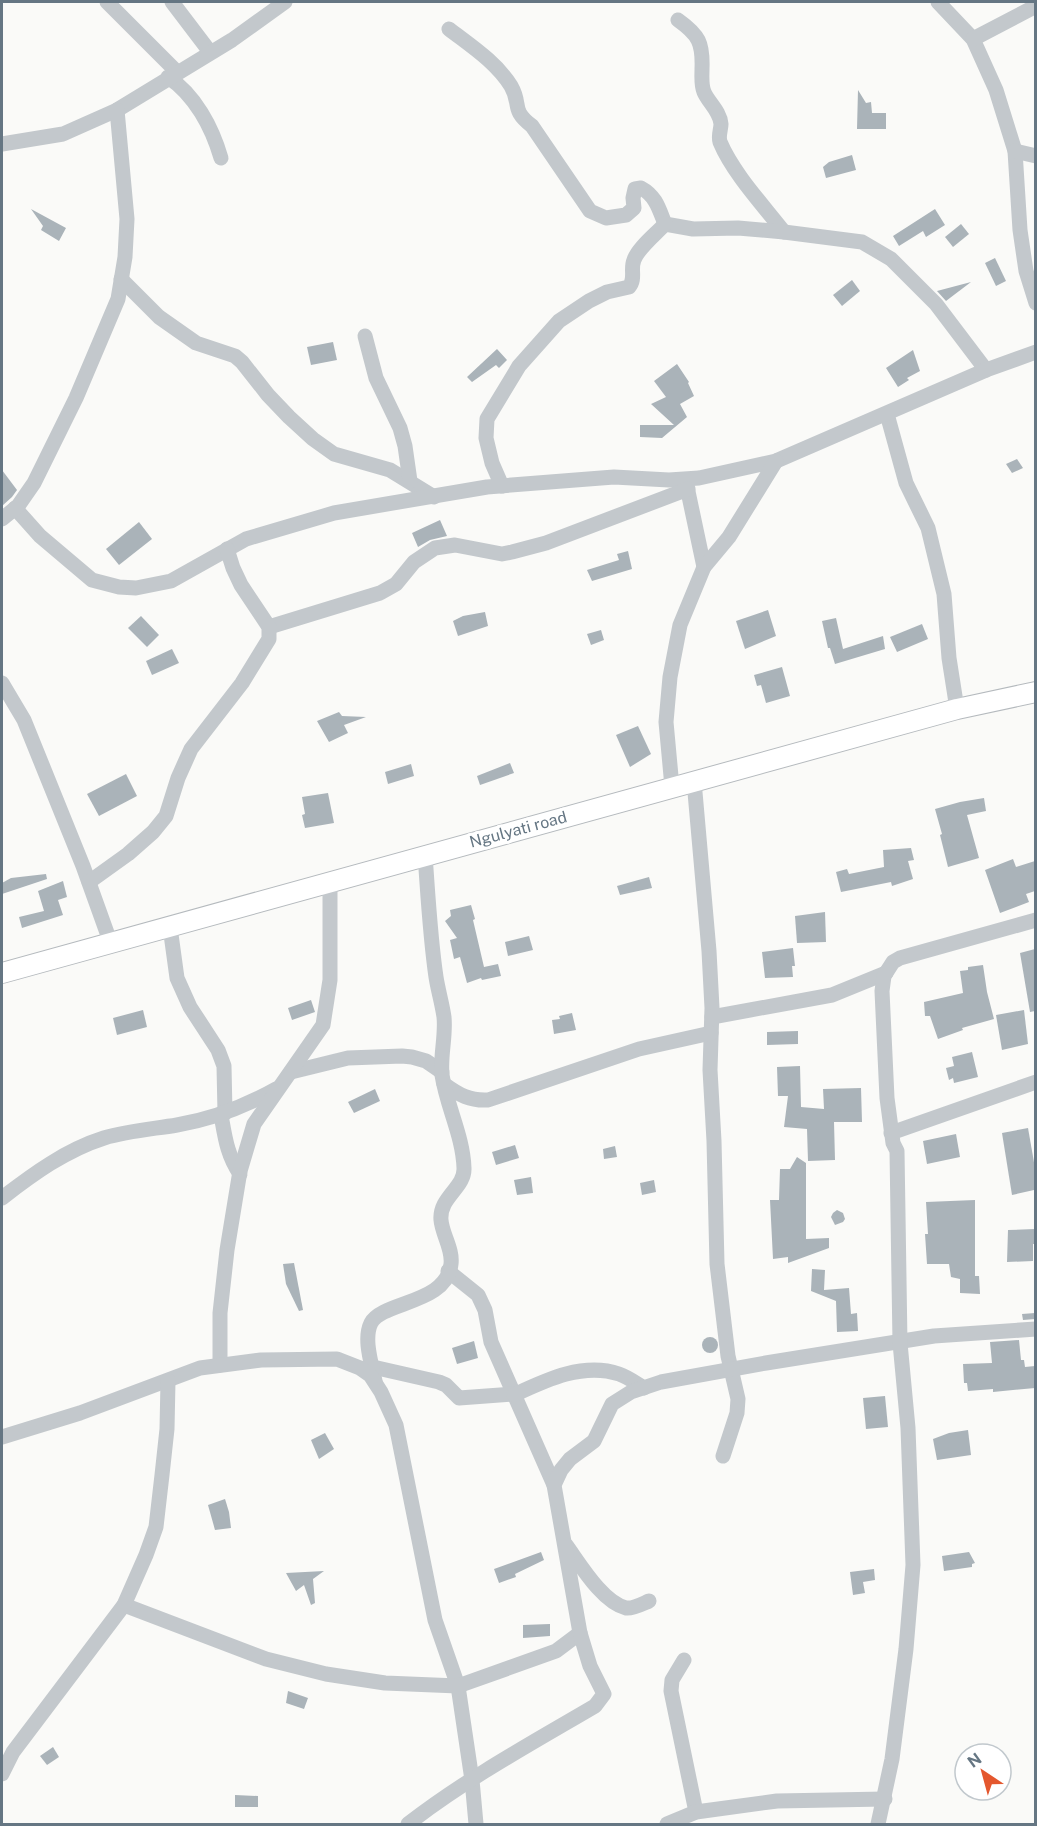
<svg xmlns="http://www.w3.org/2000/svg" width="1037" height="1826" viewBox="0 0 1037 1826" font-family="'Public Sans',sans-serif">
<rect width="100%" height="100%" fill="#fafaf8"/>
<g fill="#aab3b9">
<polygon points="858,90 866,103 871,102 872,113 886,113 886,129 857,129"/>
<polygon points="852,155 856,170 826,178 823,167 829,162"/>
<polygon points="31,209 66,228 59,241 41,230 43,226"/>
<polygon points="935,209 945,225 926,237 923,231 899,246 893,236"/>
<polygon points="961,224 969,234 953,247 945,237"/>
<polygon points="995,258 1006,281 996,286 985,263"/>
<polygon points="852,280 860,291 842,306 833,295"/>
<polygon points="971,282 946,301 937,291"/>
<polygon points="333,342 337,360 311,365 307,347"/>
<polygon points="497,349 507,360 499,368 496,365 472,382 467,377"/>
<polygon points="913,350 920,371 907,378 909,380 898,387 886,368"/>
<polygon points="677,364 689,382 688,383 694,396 680,404 687,417 662,438 640,437 640,425 674,425 651,404 666,397 654,381"/>
<polygon points="1017,459 1023,468 1012,473 1006,464"/>
<polygon points="2,470 17,490 12,497 2,506"/>
<polygon points="440,520 447,536 430,540 418,547 412,533"/>
<polygon points="139,522 152,539 119,565 106,549"/>
<polygon points="628,551 632,569 592,581 587,570 619,560 617,554"/>
<polygon points="768,610 776,636 745,649 736,621"/>
<polygon points="485,612 488,626 458,636 453,621 463,616"/>
<polygon points="141,616 159,635 147,647 128,628"/>
<polygon points="836,618 843,649 883,636 885,649 835,664 830,648 828,648 822,621"/>
<polygon points="922,624 928,639 897,652 890,637"/>
<polygon points="601,630 604,640 591,645 587,634"/>
<polygon points="172,649 179,663 152,675 146,661"/>
<polygon points="782,667 790,696 766,703 761,685 757,686 754,675"/>
<polygon points="339,712 342,716 366,717 344,725 348,733 329,742 317,721"/>
<polygon points="638,726 651,754 630,767 616,735"/>
<polygon points="510,763 514,773 480,785 477,776"/>
<polygon points="411,764 414,776 388,784 385,772"/>
<polygon points="126,774 137,796 99,816 87,794"/>
<polygon points="328,793 334,823 305,828 302,815 305,814 302,797"/>
<polygon points="984,798 986,811 967,815 979,858 948,867 940,835 942,834 935,809 960,802"/>
<polygon points="911,848 914,860 908,861 913,879 892,886 891,882 841,892 836,872 847,869 849,874 884,867 883,850"/>
<polygon points="1013,859 1016,867 1035,861 1035,891 1026,894 1029,902 1000,913 985,870"/>
<polygon points="46,874 47,879 2,894 2,883 11,878"/>
<polygon points="649,877 652,888 620,895 617,886"/>
<polygon points="63,881 67,897 58,900 63,915 22,928 19,917 44,911 38,891"/>
<polygon points="471,905 475,919 473,920 484,967 498,964 501,976 482,980 481,978 467,983 460,957 454,959 450,940 457,938 445,921 451,916 450,910"/>
<polygon points="825,912 826,942 797,943 795,916"/>
<polygon points="529,936 533,950 508,956 505,942"/>
<polygon points="793,948 795,966 792,966 793,977 765,978 762,952"/>
<polygon points="1035,949 1035,1011 1030,1012 1020,953"/>
<polygon points="983,965 987,992 994,1019 962,1028 963,1030 938,1039 930,1016 925,1016 924,1002 963,993 960,971 968,970 968,967"/>
<polygon points="311,1000 315,1012 292,1020 288,1008"/>
<polygon points="143,1010 147,1027 117,1035 113,1018"/>
<polygon points="1024,1010 1028,1044 1002,1050 996,1015"/>
<polygon points="572,1013 576,1030 554,1034 552,1020 560,1019 559,1016"/>
<polygon points="798,1031 798,1044 767,1045 767,1032"/>
<polygon points="972,1052 978,1077 954,1083 953,1078 949,1080 946,1068 954,1066 952,1057"/>
<polygon points="800,1066 801,1107 824,1109 823,1089 861,1088 862,1122 834,1122 835,1160 808,1161 807,1129 784,1127 788,1096 778,1096 777,1067"/>
<polygon points="375,1089 380,1101 354,1113 348,1102"/>
<polygon points="1028,1128 1035,1168 1034,1190 1012,1195 1002,1133"/>
<polygon points="956,1134 960,1157 927,1164 923,1141"/>
<polygon points="515,1145 519,1158 496,1165 492,1152"/>
<polygon points="615,1146 617,1157 604,1159 603,1149"/>
<polygon points="797,1157 806,1163 806,1239 829,1238 829,1248 788,1263 788,1257 773,1259 770,1200 779,1200 780,1169 790,1169"/>
<polygon points="531,1177 533,1193 517,1195 514,1180"/>
<polygon points="654,1180 656,1192 642,1195 640,1183"/>
<polygon points="975,1200 975,1276 979,1276 980,1294 960,1293 960,1279 951,1277 949,1264 927,1264 925,1234 928,1234 926,1202"/>
<polygon points="837,1210 843,1213 845,1219 843,1222 835,1225 831,1217 833,1213"/>
<polygon points="1035,1229 1035,1244 1033,1244 1033,1261 1007,1262 1008,1230"/>
<polygon points="294,1263 303,1310 299,1311 286,1284 283,1264"/>
<polygon points="812,1269 825,1270 824,1290 849,1288 851,1314 857,1313 858,1331 837,1332 836,1301 811,1291"/>
<polygon points="1035,1313 1035,1319 1023,1320 1022,1314"/>
<circle cx="710" cy="1345" r="8"/>
<polygon points="1019,1340 1021,1360 1024,1360 1025,1367 1035,1366 1035,1388 993,1392 993,1389 968,1391 967,1383 964,1383 963,1364 992,1363 990,1342"/>
<polygon points="474,1341 478,1358 457,1364 452,1348"/>
<polygon points="885,1396 888,1427 866,1429 863,1398"/>
<polygon points="968,1430 971,1455 937,1460 933,1439 949,1433"/>
<polygon points="325,1433 334,1449 319,1459 311,1440"/>
<polygon points="225,1499 229,1512 231,1528 215,1530 208,1505"/>
<polygon points="541,1552 544,1560 515,1574 516,1577 499,1583 494,1569"/>
<polygon points="969,1552 975,1563 972,1564 972,1567 944,1571 942,1556"/>
<polygon points="874,1569 875,1580 863,1582 865,1593 853,1595 850,1572"/>
<polygon points="324,1571 313,1579 315,1603 311,1605 304,1585 296,1591 286,1573"/>
<polygon points="550,1624 550,1636 523,1638 523,1625"/>
<polygon points="288,1691 308,1698 304,1709 286,1703"/>
<polygon points="53,1747 59,1757 47,1765 40,1756"/>
<polygon points="235,1795 258,1796 258,1807 235,1807"/>
</g>
<g fill="none" stroke-linecap="round" stroke-linejoin="round">
<g stroke="#b5babe" stroke-width="22">
<polyline id="major" points="2,973 957,709 1036,692"/>
</g>
<g stroke="#c3c8cc" stroke-width="15">
<polyline points="107,2 177,72"/>
<polyline points="172,2 210,52"/>
<polyline points="938,2 973,39 996,90 1015,151 1020,230 1026,271 1036,303"/>
<path d="M 678,20 C 699,35 703,43 702,69 C 702,77 701,85 704,92 C 708,102 720,111 721,124 C 721,130 718,135 720,142 C 733,173 763,205 784,232"/>
<path d="M 449,29 C 471,46 496,62 511,86 C 522,105 510,109 532,126 L 590,211 L 606,218 L 626,215 L 634,208 L 633,198 L 635,189 L 641,188 C 656,196 659,209 665,224 L 693,229 L 738,228 L 784,232 L 862,242 L 891,259 L 936,304 L 986,370"/>
<polyline points="973,39 1036,6"/>
<path d="M 168,77 C 195,95 212,127 221,158"/>
<polyline points="2,144 63,134 117,110 232,40 285,2"/>
<polyline points="1015,151 1036,156"/>
<polyline points="121,279 159,317 196,343 235,356 242,362 268,395 289,417 313,439 334,454 390,470 434,497"/>
<polyline points="365,336 376,378 400,428 405,446 410,481"/>
<polyline points="887,414 906,483 928,528 944,594 949,658 957,709"/>
<polyline points="686,482 704,567"/>
<path d="M 502,486 L 492,463 L 486,438 L 487,419 L 519,366 L 559,321 L 589,301 L 607,292 L 629,287 C 636,279 630,269 634,260 C 638,248 656,234 665,224"/>
<polyline points="15,508 40,536 92,580 119,587 136,588 171,581 246,539 334,513 487,487 614,477 669,480 699,478 776,461 986,370 1036,352"/>
<polyline points="2,519 18,506 34,483 76,398 118,299 125,257 127,219 117,110"/>
<polyline points="269,627 380,593 396,584 414,562 435,548 455,545 502,554 512,552 546,543 688,489"/>
<polyline points="2,683 24,720 83,866 111,944"/>
<polyline points="694,781 709,951 712,1008 710,1070 714,1141 717,1264 728,1356 738,1399 737,1413 723,1456"/>
<polyline points="672,787 666,722 670,677 680,625 704,567 729,537 776,461"/>
<polyline points="89,882 128,854 153,832 166,816 178,778 191,749 242,683 269,639 269,627 241,585 233,568 227,549"/>
<polyline points="170,927 177,978 190,1007 218,1050 224,1066 225,1113"/>
<polyline points="712,1017 832,995 886,973"/>
<polyline points="291,1072 348,1058 402,1056 412,1057 426,1061 442,1072"/>
<path d="M 444,1084 C 459,1095 470,1101 488,1100 L 639,1049 L 711,1033"/>
<path d="M 221,1115 C 225,1137 227,1155 240,1174"/>
<polyline points="891,1133 1036,1082"/>
<path d="M 2,1198 C 33,1174 66,1150 104,1138 C 128,1131 153,1129 177,1125 C 213,1119 244,1107 276,1089"/>
<polyline points="448,1271 478,1295 485,1310 491,1342 554,1485"/>
<polyline points="220,1365 220,1313 227,1250 240,1171 254,1124 323,1025 330,980 330,881"/>
<polyline points="373,1367 439,1382 446,1385 459,1398 514,1394"/>
<path d="M 375,1381 C 372,1365 363,1339 371,1323 C 383,1301 447,1304 451,1264 C 453,1249 442,1234 441,1220 C 439,1197 465,1188 464,1168 C 463,1136 447,1107 442,1075 C 440,1056 446,1036 444,1017 C 442,1003 438,990 436,977 C 430,936 428,895 425,855"/>
<path d="M 514,1395 C 546,1380 583,1362 619,1374 C 628,1377 636,1383 644,1388"/>
<polyline points="2,1437 80,1413 200,1368 261,1360 337,1359 360,1368 370,1375 381,1392 396,1425 435,1620 458,1686 472,1780 476,1824"/>
<path d="M 566,1545 C 580,1564 602,1602 626,1608 C 633,1609 642,1604 649,1601"/>
<polyline points="124,1605 266,1659 326,1674 385,1683 458,1686 556,1651 580,1633"/>
<polyline points="684,1660 672,1680 671,1691 696,1812"/>
<polyline points="2,1774 13,1752 124,1605 146,1555 156,1527 162,1475 167,1429 168,1381"/>
<path d="M 408,1824 C 466,1779 532,1743 595,1706 L 604,1694 L 590,1666 L 580,1633 L 554,1485 L 561,1470 L 570,1459 L 594,1441 L 612,1404 L 631,1392 L 661,1382 L 766,1363 L 934,1336 L 1036,1329"/>
<polyline points="667,1824 696,1812 777,1801 885,1799"/>
<polyline points="878,1824 892,1759 906,1649 913,1565 908,1428 900,1343 897,1151 893,1143 887,1098 882,991 884,976 893,962 900,958 1036,920"/>
</g>
<use href="#major" stroke="#fff" stroke-width="20"/>
</g>
<g text-anchor="middle" stroke-width="6" stroke-linejoin="round" paint-order="stroke">
<g font-size="16" fill="#657683" stroke="#fff">
<text transform="translate(518 829) rotate(-15)" y="6">Ngulyati road</text>
</g>
</g>
<rect width="1037" height="1826" fill="none" stroke="#657683" stroke-width="6"/>
<g transform="translate(983 1772) rotate(324)"><circle r="28" fill="#ffffff" stroke="#c1c8cd" stroke-width="1.5"/>
<path d="M0-4.5L10 22L0 15L-10 22Z" fill="#e4572e"/>
<text y="-9" font-size="16" font-weight="bold" text-anchor="middle" fill="#657683">N</text>
</g>
</svg>
